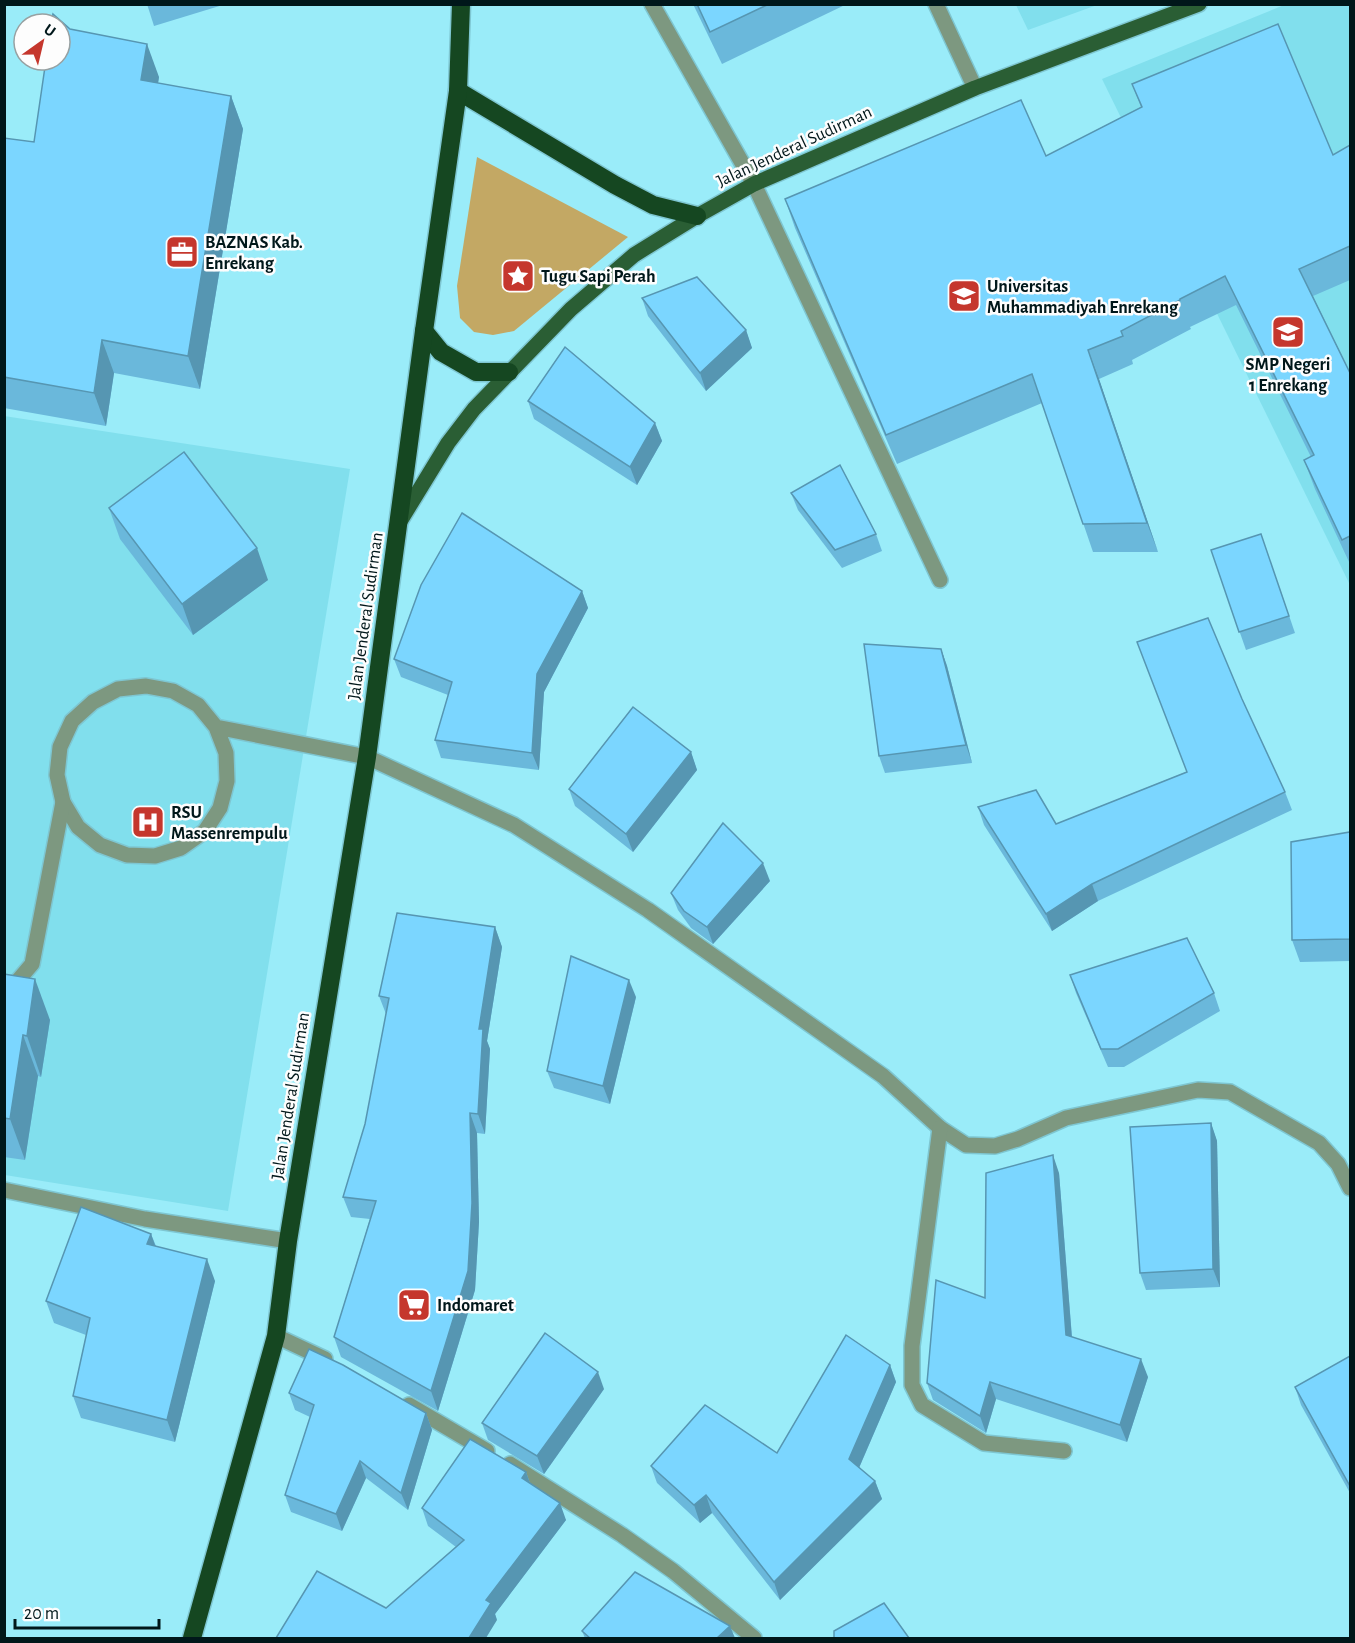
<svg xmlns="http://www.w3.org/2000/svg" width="1355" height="1643" viewBox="0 0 1355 1643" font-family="'Alegreya Sans',sans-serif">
<rect width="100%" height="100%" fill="#9aecf9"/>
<g fill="#81dfed">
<polygon points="1016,5 1097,5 1028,30"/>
<polygon points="1284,5 1350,5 1350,585 1102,79"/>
<polygon points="4,416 350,469 228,1211 5,1175"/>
</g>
<polygon fill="#c3a864" points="477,157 628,237 514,331 493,335 474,332 460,318 457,286"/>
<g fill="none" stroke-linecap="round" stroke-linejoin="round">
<g stroke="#7ec6d1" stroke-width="18">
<g id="minor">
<polyline points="652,4 754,184 940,580"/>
<polyline points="936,4 975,88"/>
<polyline points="216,727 226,753 227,781 220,808 205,831 181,848 155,856 127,855 100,845 78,827 63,802 57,775 60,747 72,721 93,702 118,689 146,686 173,691 198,705 216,727 367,757 514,825 648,910 883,1076 940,1128 966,1145 995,1146 1018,1139 1066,1118 1198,1090 1230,1092 1319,1143 1338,1164 1350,1188"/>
<polyline points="4,991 15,984 32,964 63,802"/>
<polyline points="940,1128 912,1346 912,1385 922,1405 984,1443 1064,1451"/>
<polyline points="4,1190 145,1219 288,1241"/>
<polyline points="276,1336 325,1359"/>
<polyline points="409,1405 487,1451"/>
<polyline points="510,1464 622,1535 673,1571 754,1638"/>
</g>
</g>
<g stroke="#7ec6d1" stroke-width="18">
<polyline id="major" points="399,523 448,443 474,409 571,309 634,255 697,216 754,184 975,88 1199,4"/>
</g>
<g stroke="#7ec6d1" stroke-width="21">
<g id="highway">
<polyline points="458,91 615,185 653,205 697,216"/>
<polyline points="424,331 441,352 476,372 509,372"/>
<polyline points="192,1638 276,1336 288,1241 367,757 424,331 458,91 461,4"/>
</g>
</g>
<use href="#minor" stroke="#7d9880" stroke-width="15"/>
<use href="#major" stroke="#2a5e34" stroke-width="15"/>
<use href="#highway" stroke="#154721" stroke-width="18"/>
</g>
<g fill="#6ab8db">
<polygon points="147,4 226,4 154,26"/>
<polygon points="693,4 847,4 722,64"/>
<polygon points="70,29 159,77 158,83 231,96 243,129 200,389 114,373 106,426 4,408 4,138 34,142"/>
<polygon points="1132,84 1333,155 1350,145 1350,280 1313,296 1350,373 1350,564 1315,489 1304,460 1311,457 1236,305 1190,327 1191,329 1132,360 1133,364 1099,379 1158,552 1093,552 1042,403 897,464 795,228 785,199 1046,156 1141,107"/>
<polygon points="642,298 746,330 752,348 706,391 648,316"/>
<polygon points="528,401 655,423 662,441 637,485 534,419"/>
<polygon points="791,493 876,534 882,551 842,568 798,510"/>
<polygon points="109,508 268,580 193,635 120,539"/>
<polygon points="1261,534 1295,633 1246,650 1211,550"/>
<polygon points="582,591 588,608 544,692 539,770 441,758 435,740 448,695 401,677 394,659"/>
<polygon points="941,649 947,666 972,763 885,773 879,756"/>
<polygon points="1242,699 1285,792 1292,810 1098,901 1052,931 984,825 978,807 1056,824 1186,772"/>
<polygon points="691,752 697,770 633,852 575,806 569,789"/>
<polygon points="1350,832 1350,961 1300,962 1292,940"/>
<polygon points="770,881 713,944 691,928 678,910 671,893"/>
<polygon points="495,927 502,947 487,1041 490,1049 485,1134 477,1133 479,1222 475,1290 438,1411 341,1357 334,1337 370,1219 351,1217 343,1197 365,1124 386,1014 379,996"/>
<polygon points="4,974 50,1020 41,1077 38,1076 25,1160 4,1157"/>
<polygon points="1070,975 1214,993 1220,1011 1124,1067 1108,1067 1076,993"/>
<polygon points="636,997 610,1104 554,1088 547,1071"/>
<polygon points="1211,1123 1217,1141 1220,1287 1146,1290 1140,1273"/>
<polygon points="1059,1173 1072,1337 1148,1377 1127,1442 996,1399 986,1433 933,1400 927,1383 985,1298"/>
<polygon points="151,1234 156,1246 215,1281 175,1442 81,1418 73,1396 86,1335 54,1323 46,1301"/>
<polygon points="1350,1356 1350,1493 1301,1405 1295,1387"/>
<polygon points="890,1365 896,1382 859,1468 875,1481 882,1499 780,1600 712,1513 700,1523 657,1483 651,1466 777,1453"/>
<polygon points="604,1389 544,1474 488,1440 482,1423"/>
<polygon points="289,1393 426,1413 432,1430 408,1510 366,1478 342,1531 291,1512 285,1495 310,1417 295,1410"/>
<polygon points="526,1472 530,1483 566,1520 495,1614 497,1620 456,1547 428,1526 422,1508"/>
<polygon points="582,1631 735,1638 585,1638"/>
</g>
<g fill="#5696b2">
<polygon points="147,44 159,77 153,114 141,80"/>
<polygon points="231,96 243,129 200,389 188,356"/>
<polygon points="746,330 752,348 706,391 700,373"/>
<polygon points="102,340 114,373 106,426 94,393"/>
<polygon points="1088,350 1099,379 1158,552 1147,523"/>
<polygon points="655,423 662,441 637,485 630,467"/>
<polygon points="257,548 268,580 193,635 182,604"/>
<polygon points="582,591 588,608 544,692 539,770 532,753 537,674"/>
<polygon points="941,649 947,666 972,763 966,745"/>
<polygon points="691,752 697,770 633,852 626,834"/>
<polygon points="763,863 770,881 713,944 707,927"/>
<polygon points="1092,884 1098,901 1052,931 1046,914"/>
<polygon points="495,927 502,947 487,1041 490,1049 485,1134 478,1114 479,1029"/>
<polygon points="35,979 50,1020 41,1077 27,1036"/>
<polygon points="629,980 636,997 610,1104 603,1086"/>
<polygon points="23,1035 38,1076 25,1160 10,1119"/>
<polygon points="470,1113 477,1133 479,1222 475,1290 438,1411 431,1391"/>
<polygon points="1211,1123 1217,1141 1220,1287 1213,1269"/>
<polygon points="1053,1155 1059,1173 1073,1352 1066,1335"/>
<polygon points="151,1234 159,1256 147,1244"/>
<polygon points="207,1259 215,1281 175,1442 167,1420"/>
<polygon points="1141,1359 1148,1377 1127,1442 1120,1425"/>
<polygon points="890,1365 896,1382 855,1477 849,1459"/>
<polygon points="598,1372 604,1389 544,1474 537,1456"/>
<polygon points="990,1382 996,1399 986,1433 980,1416"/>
<polygon points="426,1413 432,1430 408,1510 401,1493"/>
<polygon points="360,1461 366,1478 342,1531 336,1514"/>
<polygon points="526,1472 532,1489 522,1478"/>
<polygon points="875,1481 882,1499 780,1600 774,1582"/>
<polygon points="706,1495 712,1513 700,1523 694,1505"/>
<polygon points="560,1503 566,1520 495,1614 497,1620 486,1638 469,1638 486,1600"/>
<polygon points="730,1626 735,1638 717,1638"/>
</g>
<g fill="#7bd6ff" stroke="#5696b2" stroke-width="1.5">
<polygon points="697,4 769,4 710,32"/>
<polygon points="53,14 70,29 147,44 141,80 231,96 188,356 102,340 94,393 4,377 4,138 34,142 46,60 60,60 60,24 51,24"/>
<polygon points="1278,24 1333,155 1350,145 1350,246 1299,269 1350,373 1350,536 1342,540 1304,460 1314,455 1225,276 1180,299 1180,300 1121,331 1123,336 1088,350 1147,523 1083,524 1032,374 886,435 785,199 1021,100 1046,156 1142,107 1132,84"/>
<polygon points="697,277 746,330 700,373 642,298"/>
<polygon points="565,347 655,423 630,467 528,401"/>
<polygon points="184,452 257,548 182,604 109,508"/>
<polygon points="840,465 876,534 835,550 791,493"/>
<polygon points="462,513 582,591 537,674 532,753 435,740 452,682 394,659 421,585"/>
<polygon points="1261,534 1289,616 1239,632 1211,550"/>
<polygon points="1208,618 1242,699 1285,792 1092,884 1046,914 978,807 1036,790 1056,824 1187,772 1137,642"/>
<polygon points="864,644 941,649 966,745 879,756"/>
<polygon points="633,707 691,752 626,834 569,789"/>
<polygon points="723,823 763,863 707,927 684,911 671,893"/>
<polygon points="1350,832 1350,939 1292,940 1291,842"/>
<polygon points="397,913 495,927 479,1029 483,1029 478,1114 470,1113 472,1203 468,1271 431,1391 334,1337 376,1201 343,1197 365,1124 389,998 379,996"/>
<polygon points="1187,938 1214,993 1118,1049 1101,1049 1070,975"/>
<polygon points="571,956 629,980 603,1086 547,1071"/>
<polygon points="4,974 35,979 27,1036 23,1035 10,1119 4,1118"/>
<polygon points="1211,1123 1213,1269 1140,1273 1130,1127"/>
<polygon points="1053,1155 1066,1335 1141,1359 1120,1425 990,1382 980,1416 927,1383 936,1280 985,1298 986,1173"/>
<polygon points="81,1207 151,1234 147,1244 207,1259 167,1420 73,1396 90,1318 46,1301"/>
<polygon points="545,1333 598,1372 537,1456 482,1423"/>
<polygon points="846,1335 890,1365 849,1459 875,1481 774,1582 706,1495 694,1505 651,1466 705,1405 777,1453"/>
<polygon points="309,1349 343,1365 426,1413 401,1493 360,1461 336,1514 285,1495 314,1405 289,1393"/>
<polygon points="1350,1356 1350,1486 1295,1387"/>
<polygon points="470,1439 526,1472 522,1478 560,1503 486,1600 491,1603 469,1638 276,1638 317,1571 386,1608 464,1540 422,1508"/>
<polygon points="635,1572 730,1626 717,1638 590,1638 582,1631"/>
<polygon points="884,1603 909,1638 834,1638 834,1631"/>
</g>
<defs>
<g id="office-square" transform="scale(1.725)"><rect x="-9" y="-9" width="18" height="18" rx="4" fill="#c5372d" stroke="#fdfdfd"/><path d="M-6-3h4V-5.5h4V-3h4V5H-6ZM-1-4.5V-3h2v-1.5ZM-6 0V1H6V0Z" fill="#fff"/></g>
<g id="sight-square" transform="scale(1.725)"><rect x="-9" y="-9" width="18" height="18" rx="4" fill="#c5372d" stroke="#fdfdfd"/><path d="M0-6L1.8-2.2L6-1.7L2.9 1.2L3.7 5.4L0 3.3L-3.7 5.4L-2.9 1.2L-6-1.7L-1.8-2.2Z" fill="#fff"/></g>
<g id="university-square" transform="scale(1.725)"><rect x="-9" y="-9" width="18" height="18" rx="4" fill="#c5372d" stroke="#fdfdfd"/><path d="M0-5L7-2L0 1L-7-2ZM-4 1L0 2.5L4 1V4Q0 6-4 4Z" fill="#fff"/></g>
<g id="school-square" transform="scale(1.725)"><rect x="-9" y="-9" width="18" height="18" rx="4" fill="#c5372d" stroke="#fdfdfd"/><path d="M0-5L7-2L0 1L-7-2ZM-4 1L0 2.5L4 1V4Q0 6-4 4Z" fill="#fff"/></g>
<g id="hospital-square" transform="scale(1.725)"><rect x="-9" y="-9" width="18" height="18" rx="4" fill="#c5372d" stroke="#fdfdfd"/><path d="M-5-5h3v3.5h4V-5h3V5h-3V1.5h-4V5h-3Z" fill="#fff"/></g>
<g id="supermarket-square" transform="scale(1.725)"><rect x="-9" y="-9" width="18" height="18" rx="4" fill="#c5372d" stroke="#fdfdfd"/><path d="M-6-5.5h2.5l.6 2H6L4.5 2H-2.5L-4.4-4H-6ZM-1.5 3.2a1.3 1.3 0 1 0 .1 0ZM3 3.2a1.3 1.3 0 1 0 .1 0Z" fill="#fff"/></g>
</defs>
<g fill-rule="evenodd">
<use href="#office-square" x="182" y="252"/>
<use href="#sight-square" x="518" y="276"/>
<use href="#university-square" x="964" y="296"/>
<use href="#school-square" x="1288" y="332"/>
<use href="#hospital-square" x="148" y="822"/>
<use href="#supermarket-square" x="414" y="1305"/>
</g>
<g text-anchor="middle" stroke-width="5" stroke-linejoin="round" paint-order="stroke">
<g font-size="18" fill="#00171a" stroke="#fdfdfd">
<text transform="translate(794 146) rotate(-25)" y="6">Jalan Jenderal Sudirman</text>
<text transform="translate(365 616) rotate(-82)" y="6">Jalan Jenderal Sudirman</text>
<text transform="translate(290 1096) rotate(-81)" y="6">Jalan Jenderal Sudirman</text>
</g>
<g font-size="18" font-weight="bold" fill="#00171a" stroke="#fdfdfd" text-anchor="start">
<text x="205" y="248">BAZNAS Kab.<tspan x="205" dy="21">Enrekang</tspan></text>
<text x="541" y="282">Tugu Sapi Perah</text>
<text x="987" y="292">Universitas<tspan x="987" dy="21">Muhammadiyah Enrekang</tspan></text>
<text x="1288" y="370" text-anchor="middle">SMP Negeri<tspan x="1288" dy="21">1 Enrekang</tspan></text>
<text x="171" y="818">RSU<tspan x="171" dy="21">Massenrempulu</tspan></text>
<text x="437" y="1311">Indomaret</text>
</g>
</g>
<rect width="1355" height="1643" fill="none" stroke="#00171a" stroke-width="12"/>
<g transform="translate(42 42) rotate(34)"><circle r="28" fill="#fdfdfd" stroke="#98a1a2" stroke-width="1.5"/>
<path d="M0-4.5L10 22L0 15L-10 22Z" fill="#c5372d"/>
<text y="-9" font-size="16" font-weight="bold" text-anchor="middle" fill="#00171a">U</text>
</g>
<path d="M15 1619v9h144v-9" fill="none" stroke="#00171a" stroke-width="3"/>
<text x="24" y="1619" font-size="18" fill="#00171a" stroke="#fdfdfd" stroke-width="4.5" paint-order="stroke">20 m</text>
</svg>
